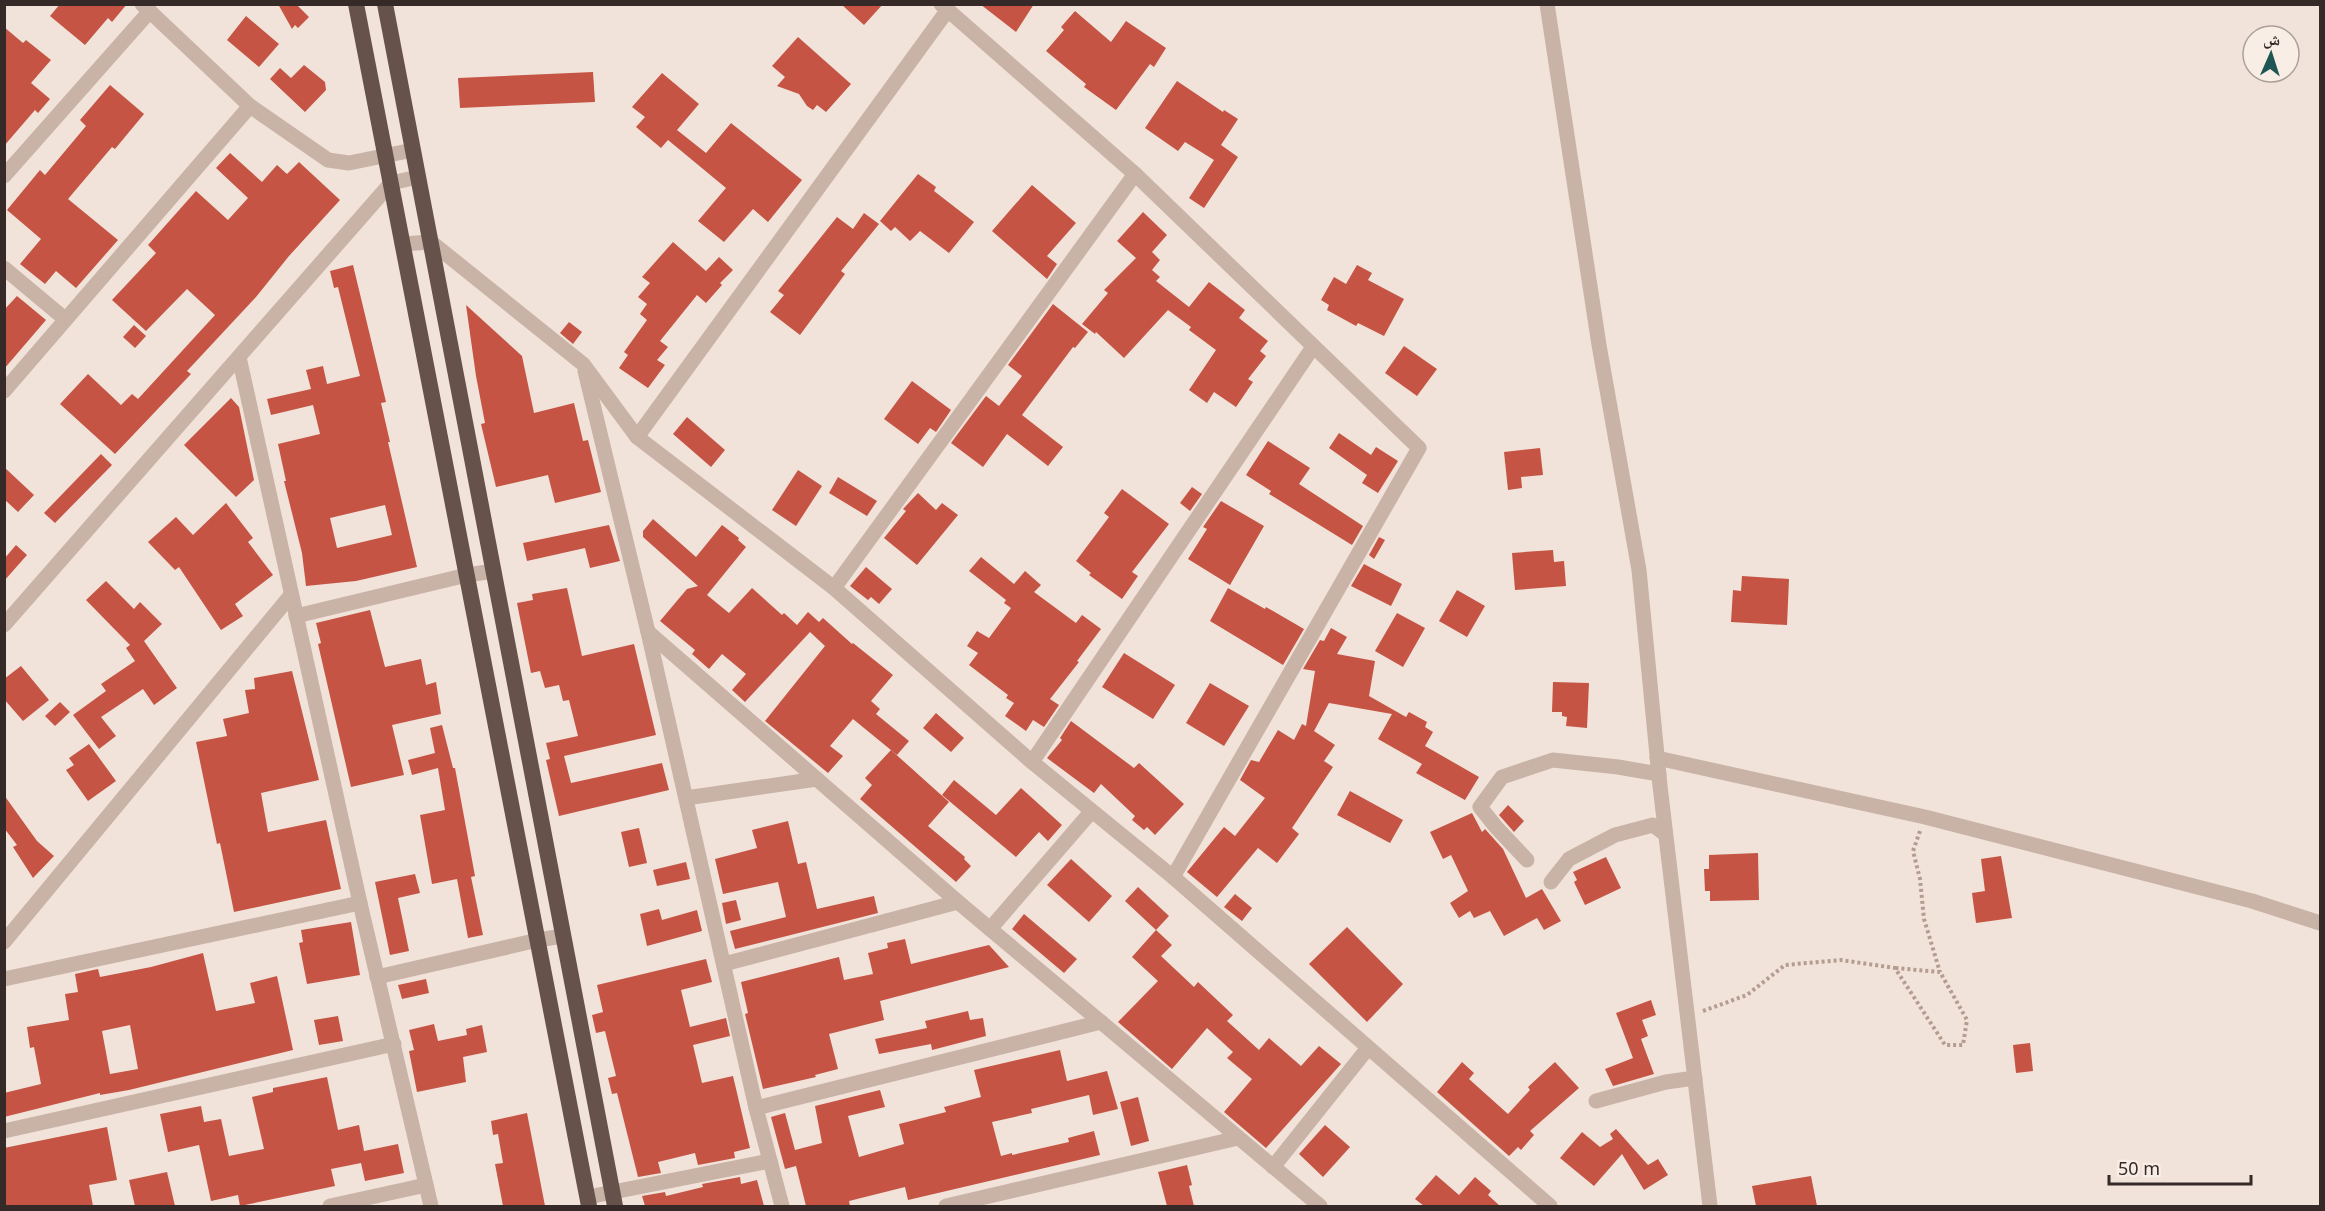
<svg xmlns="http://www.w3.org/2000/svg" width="2325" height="1211" viewBox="0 0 2325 1211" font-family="'Noto Sans','Noto Naskh Arabic',sans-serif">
<rect width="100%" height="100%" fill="#f1e3da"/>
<g fill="#c55444" fill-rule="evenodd">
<polygon points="60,4 127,4 112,22 108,18 85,45 50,16"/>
<polygon points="278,4 296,4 309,17 298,28 295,25 292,29"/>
<polygon points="841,4 883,4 864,25"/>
<polygon points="980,4 1034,4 1016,32"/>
<polygon points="1075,11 1111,42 1126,21 1166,48 1154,67 1150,64 1116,110 1084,87 1086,84 1046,51 1064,30 1061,27"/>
<polygon points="246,16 279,44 259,67 227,40"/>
<polygon points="4,27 23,43 26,40 51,60 31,83 50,99 38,113 35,110 4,146"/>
<polygon points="798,37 851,84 826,112 817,105 813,110 807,106 799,94 777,86 785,77 772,66"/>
<polygon points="304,65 325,82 326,90 305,112 270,79 280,68 291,78"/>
<polygon points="593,72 595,102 460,108 458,78"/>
<polygon points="662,73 699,104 677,130 706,153 731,123 802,180 768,222 753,209 724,242 698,221 726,188 668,140 661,148 636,127 645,117 632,107"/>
<polygon points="1177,81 1223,112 1224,110 1238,119 1221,145 1238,157 1204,208 1189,198 1214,160 1185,142 1178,151 1145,128"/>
<polygon points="110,85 144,114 115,149 112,147 68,199 118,240 76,288 56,271 45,284 20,264 41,239 7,210 40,170 45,175 86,126 80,120"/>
<polygon points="230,153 262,182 277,165 287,174 299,162 340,200 289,256 256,297 187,371 191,374 115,454 60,404 88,374 121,405 132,394 138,399 215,315 187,289 146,331 112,300 156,253 148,245 196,191 228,220 248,198 216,168"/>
<polygon points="918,174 936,187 934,191 974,222 949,253 920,231 910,241 895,227 891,231 880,221"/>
<polygon points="1032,185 1076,223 1047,256 1057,264 1047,279 992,231"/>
<polygon points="1143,212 1167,235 1152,252 1160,260 1152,270 1160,277 1156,281 1189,307 1209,282 1245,310 1239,318 1268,341 1260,351 1266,356 1248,379 1253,382 1236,407 1214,392 1207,403 1189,390 1216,350 1189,330 1191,327 1168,310 1124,358 1096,332 1095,334 1082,324 1108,293 1104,290 1136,258 1117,241"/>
<polygon points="864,213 879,224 841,271 845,274 800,335 770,312 784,295 778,291 837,217 853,229"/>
<polygon points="673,242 706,271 719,257 733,270 720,283 722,285 706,303 697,295 660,341 668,347 657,360 665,365 648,388 619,368 628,355 624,352 647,320 640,314 647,304 638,297 650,283 642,277"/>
<path d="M 353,265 L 386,402 L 381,403 L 390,442 L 388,442 L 417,567 L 356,581 L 306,586 L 302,553 L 284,481 L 286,481 L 278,444 L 320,434 L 313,405 L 271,415 L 267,399 L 311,389 L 306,370 L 323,366 L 327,384 L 360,376 L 338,287 L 334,288 L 330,271 ZM 385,505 L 392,535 L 337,548 L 330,518 Z"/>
<polygon points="1357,265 1372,273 1368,280 1404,299 1384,336 1358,323 1356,326 1327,310 1329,305 1321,300 1334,277 1346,284"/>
<polygon points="17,296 46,320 4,369 4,310"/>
<polygon points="1053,304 1088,332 1075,348 1073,347 1022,415 1063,447 1048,466 1007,434 983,467 951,443 986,396 999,406 1022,376 1008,365"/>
<polygon points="466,305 522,356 534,413 574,403 583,441 588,440 601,492 555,503 548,475 496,487 481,424 485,423 476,376"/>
<polygon points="569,322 582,332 573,344 560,333"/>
<polygon points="134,325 146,336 135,348 123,337"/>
<polygon points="1404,346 1437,369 1417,396 1385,373"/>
<polygon points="912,381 951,410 936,432 930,428 918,444 884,419"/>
<polygon points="231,398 239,407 254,480 236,497 184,445"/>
<polygon points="687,417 725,450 711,467 673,434"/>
<polygon points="1339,433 1371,455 1376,447 1398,461 1378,493 1362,483 1367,475 1329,448"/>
<polygon points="1268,441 1310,468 1299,484 1363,526 1352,545 1269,494 1271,491 1246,475"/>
<polygon points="1540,448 1543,475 1521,477 1522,488 1508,490 1504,452"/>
<polygon points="101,454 112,465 55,523 44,513"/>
<polygon points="4,467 34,495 18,512 4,499"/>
<polygon points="798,470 822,486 796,526 772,510"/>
<polygon points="838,477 877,501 867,516 829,493"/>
<polygon points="1192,487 1202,494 1190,511 1180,503"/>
<polygon points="1122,489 1169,524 1132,572 1138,576 1122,599 1089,575 1091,573 1076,561 1109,517 1104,513"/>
<polygon points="918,493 936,510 942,503 958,515 917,565 884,538 906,511 903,509"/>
<polygon points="1221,501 1264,526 1230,585 1188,559 1207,529 1203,527"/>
<polygon points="226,503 253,538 248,542 273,575 235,604 243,616 221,630 179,567 175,570 148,542 176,517 193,535"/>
<polygon points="653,519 696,557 722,525 739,538 738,540 746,547 707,595 729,613 752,588 782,615 784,613 797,625 808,612 819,622 823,618 852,644 853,643 893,675 871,701 880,709 876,714 909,741 897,755 853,719 830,746 843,756 828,773 765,721 825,646 810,632 745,702 732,690 746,674 722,654 709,669 692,654 695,650 660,621 687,589 698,586 643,537 643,531"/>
<polygon points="609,525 620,561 590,568 585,548 527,561 523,543"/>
<polygon points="1379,537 1385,540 1374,559 1369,555"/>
<polygon points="16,545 27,555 4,581 4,559"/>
<polygon points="1553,550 1554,562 1564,561 1566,586 1515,590 1512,553"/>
<polygon points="981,557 1014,584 1025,571 1041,585 1034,592 1076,623 1082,615 1101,629 1077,661 1079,662 1050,699 1059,705 1044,727 1033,720 1026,731 1005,716 1014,703 1006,698 1008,695 969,665 978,653 967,646 977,631 989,638 1011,608 1004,603 1006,600 969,571"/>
<polygon points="1364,564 1402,584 1391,606 1351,586"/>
<polygon points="866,567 892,589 879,604 871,597 868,600 850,586"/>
<polygon points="1742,576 1789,579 1787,625 1731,622 1733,590 1741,591"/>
<polygon points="106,581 134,609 140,602 162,624 144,641 177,688 154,705 143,689 101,717 116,736 99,749 73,715 106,691 101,684 135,661 126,648 130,645 86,600"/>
<polygon points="567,588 582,656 634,644 656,735 564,756 571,783 662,763 669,790 559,816 546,760 550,759 546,743 578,736 569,700 563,701 559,685 545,688 540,671 531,673 517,603 533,600 532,594"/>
<polygon points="1228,588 1265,609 1266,607 1304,629 1283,665 1210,621"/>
<polygon points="1457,590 1485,606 1467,637 1439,621"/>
<polygon points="370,610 385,667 421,659 426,685 436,682 441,714 392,725 404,775 351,787 318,644 321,643 316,623"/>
<polygon points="1397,613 1425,628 1403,667 1375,651"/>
<polygon points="1331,628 1347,637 1337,654 1375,661 1369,696 1406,717 1409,712 1427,722 1425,727 1433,732 1425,746 1479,777 1465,800 1416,773 1422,764 1378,739 1392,714 1329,703 1314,731 1335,745 1324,761 1333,767 1292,828 1299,834 1277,863 1258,848 1217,897 1187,872 1224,827 1235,836 1265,798 1240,780 1251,760 1259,762 1278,730 1294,740 1302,724 1306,726 1315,671 1303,669 1320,640 1324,641"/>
<polygon points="1124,653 1175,685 1153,719 1102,687"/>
<polygon points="21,666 49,700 23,721 4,699 4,679"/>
<polygon points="292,671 319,780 261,793 268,832 326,820 341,889 234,912 220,843 217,844 196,742 227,736 223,719 249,713 245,690 255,689 254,678"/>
<polygon points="1553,682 1589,683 1587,728 1566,726 1567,717 1562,716 1562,712 1552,712"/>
<polygon points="1210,683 1249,706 1224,746 1186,723"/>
<polygon points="60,702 70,712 55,726 45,716"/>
<polygon points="936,713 964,738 951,752 923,728"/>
<polygon points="1071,721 1134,768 1139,763 1184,804 1155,835 1147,827 1144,830 1132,820 1135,816 1101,784 1094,793 1047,758 1062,740 1060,738"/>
<polygon points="442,725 453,768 455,768 475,876 471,877 483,935 468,938 457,879 432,884 420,815 445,810 438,768 412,775 408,760 435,753 430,728"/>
<polygon points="89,744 116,781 88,801 66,770 74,765 69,758"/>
<polygon points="891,750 949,802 928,826 965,857 964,859 971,866 956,882 860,799 872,785 865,778"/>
<polygon points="954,780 996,815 1021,788 1062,825 1048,841 1039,832 1016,857 942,795"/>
<polygon points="1350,791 1403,820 1390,843 1337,815"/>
<polygon points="4,795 37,841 54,856 33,878 13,847 17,845 4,828"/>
<polygon points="1508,805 1524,821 1514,832 1499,815"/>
<polygon points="1472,813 1482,832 1485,829 1503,849 1526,898 1542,889 1561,921 1544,930 1537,918 1504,936 1490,911 1474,918 1470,911 1459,918 1450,903 1468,891 1451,855 1443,859 1430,832"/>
<polygon points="788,821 798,864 806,862 817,909 874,896 878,913 735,949 730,931 786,917 778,882 723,894 715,859 757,848 752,830"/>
<polygon points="639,828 647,863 629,867 621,832"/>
<polygon points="1758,853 1759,900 1710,901 1710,891 1705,891 1704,869 1709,869 1709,855"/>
<polygon points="2001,856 2012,918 1976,923 1972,893 1985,891 1981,859"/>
<polygon points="1606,857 1621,888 1585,905 1574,882 1577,880 1573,872"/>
<polygon points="1071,859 1112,896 1089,922 1047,885"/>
<polygon points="686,862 690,879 657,886 653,870"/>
<polygon points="415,874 420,893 398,898 409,951 390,955 375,882"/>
<polygon points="1138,887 1169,916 1156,930 1125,901"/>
<polygon points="1235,894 1252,908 1242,921 1224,907"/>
<polygon points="736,900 741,920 726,924 722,903"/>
<polygon points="659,909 662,920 697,910 702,931 647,946 640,914"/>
<polygon points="1024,914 1077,959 1064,973 1012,929"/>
<polygon points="351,922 360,975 307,984 299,943 303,942 301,930"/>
<polygon points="1347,927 1403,984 1367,1022 1309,964"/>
<polygon points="1156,930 1172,945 1161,956 1194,987 1198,982 1233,1015 1227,1021 1259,1050 1269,1038 1301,1066 1319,1046 1341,1064 1266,1148 1224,1112 1252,1079 1227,1058 1233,1052 1207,1028 1172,1069 1118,1022 1158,981 1132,957"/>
<polygon points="905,939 911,964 989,945 1009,967 880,1001 884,1020 829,1034 838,1069 815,1075 816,1077 763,1089 745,1014 748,1013 741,982 839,957 844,980 873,974 868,953 888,948 887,943"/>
<path d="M 203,953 L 216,1011 L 255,1003 L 250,983 L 277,976 L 293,1050 L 129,1090 L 100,1095 L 100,1093 L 4,1117 L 4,1093 L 41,1084 L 34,1047 L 30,1048 L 27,1027 L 69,1020 L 65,994 L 78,992 L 75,974 L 98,969 L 100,977 L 151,967 ZM 130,1025 L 138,1069 L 110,1074 L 102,1031 Z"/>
<polygon points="706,959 712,982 681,990 690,1027 726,1018 730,1036 693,1045 702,1083 733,1076 750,1148 734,1152 735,1158 698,1165 695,1153 658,1162 661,1173 638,1177 617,1093 612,1094 608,1078 616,1076 605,1031 596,1033 592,1015 603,1012 597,985"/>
<polygon points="426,979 429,993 402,999 398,985"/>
<polygon points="1651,1000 1656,1015 1642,1020 1648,1036 1641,1039 1654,1074 1613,1086 1605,1069 1633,1058 1616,1013"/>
<polygon points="968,1011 970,1020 983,1018 986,1036 932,1050 931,1044 879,1054 875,1039 927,1028 925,1021"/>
<polygon points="338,1016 343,1041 319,1045 314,1020"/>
<polygon points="434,1024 438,1041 467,1035 466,1029 482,1025 487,1052 463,1057 466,1082 417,1092 409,1051 414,1050 409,1030"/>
<polygon points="2030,1043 2033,1071 2016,1073 2013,1045"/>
<polygon points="1060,1050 1067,1081 1107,1071 1118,1109 1093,1115 1089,1095 1031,1109 1032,1113 992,1122 1001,1156 1012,1153 1012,1155 1069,1142 1068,1138 1094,1131 1100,1155 908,1200 905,1187 849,1201 850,1206 806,1206 796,1166 785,1169 771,1117 785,1113 795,1150 822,1143 815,1106 880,1090 885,1107 848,1116 859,1157 904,1144 899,1124 946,1112 944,1107 981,1097 974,1070"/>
<polygon points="1462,1062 1474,1073 1469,1079 1508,1114 1530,1090 1528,1087 1555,1062 1579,1088 1530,1131 1534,1135 1521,1150 1518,1147 1509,1156 1437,1092"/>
<polygon points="327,1077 338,1130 359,1125 364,1151 398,1144 404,1173 365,1181 361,1163 331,1169 335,1186 240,1206 238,1195 211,1201 199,1145 168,1152 160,1114 201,1106 204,1122 221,1119 229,1156 264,1149 252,1097 273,1092 273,1088"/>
<polygon points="1138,1097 1149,1141 1131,1146 1120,1102"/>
<polygon points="527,1113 545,1206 503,1206 495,1164 503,1163 498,1134 493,1135 491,1121"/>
<polygon points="1325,1125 1350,1147 1323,1177 1299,1154"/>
<polygon points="107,1127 117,1180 89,1185 93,1206 6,1206 4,1148"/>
<polygon points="1616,1129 1648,1165 1658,1159 1668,1175 1644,1190 1622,1154 1594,1186 1560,1158 1582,1132 1600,1147 1613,1139 1610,1134"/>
<polygon points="1187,1165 1192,1185 1189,1186 1194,1206 1167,1206 1158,1172"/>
<polygon points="167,1172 175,1206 135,1206 129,1180"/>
<polygon points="1436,1175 1459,1195 1475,1177 1491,1191 1488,1195 1500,1206 1424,1206 1415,1199"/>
<polygon points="1811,1176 1817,1206 1756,1206 1752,1186"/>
<polygon points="740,1177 741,1184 757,1180 764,1206 645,1206 642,1196 665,1192 666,1196 703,1187 702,1184"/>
</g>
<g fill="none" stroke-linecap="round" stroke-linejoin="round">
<g stroke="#b59c90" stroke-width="4" stroke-dasharray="3 3" stroke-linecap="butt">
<polyline points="1920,831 1913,851 1920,879 1924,919 1940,972"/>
<polyline points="1703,1011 1747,995 1785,965 1841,960 1895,968 1945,1045 1963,1045 1967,1020 1940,972 1895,968"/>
</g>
<g stroke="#c9b2a6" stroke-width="15">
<polyline points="142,4 250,106 328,160 349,163 413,150"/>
<polyline points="941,4 1135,174 1419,448 1173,877"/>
<polyline points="1547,4 1599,345 1639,570 1660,786 1710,1206"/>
<polyline points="4,176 150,11"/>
<polyline points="402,244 431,242 583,364 637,437 834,588 1032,762 1173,877 1550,1206"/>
<polyline points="4,268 65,319"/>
<polyline points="239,357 360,903 431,1206"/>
<polyline points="585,371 648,632 756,1108 782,1206"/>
<polyline points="4,391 250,106"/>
<polyline points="637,437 947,11"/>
<polyline points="834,588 1135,174"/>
<polyline points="296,616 467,575 494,571"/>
<polyline points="4,625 391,183 418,177"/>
<polyline points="648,632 958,902 1320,1206"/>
<polyline points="1657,758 1925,817 2252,901 2320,923"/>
<polyline points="1032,762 1313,347"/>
<polyline points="686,798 817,779"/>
<polyline points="1527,860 1496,827 1480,807 1502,777 1553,760 1618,767 1659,774"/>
<polyline points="1551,882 1569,859 1615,835 1653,825 1665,834"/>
<polyline points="990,929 1091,812"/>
<polyline points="4,942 291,595"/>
<polyline points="724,964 958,902"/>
<polyline points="377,977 538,940 563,936"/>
<polyline points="4,979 360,903"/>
<polyline points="1596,1101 1666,1082 1695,1078"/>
<polyline points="756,1108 1101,1022"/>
<polyline points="4,1131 394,1044"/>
<polyline points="1273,1167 1368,1048"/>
<polyline points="588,1197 770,1161"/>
<polyline points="330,1206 426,1185"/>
<polyline points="946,1206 1238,1138"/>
</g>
<g stroke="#66514b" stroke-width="16">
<polyline points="356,4 589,1206"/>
<polyline points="385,4 615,1206"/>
</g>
</g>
<rect width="2325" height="1211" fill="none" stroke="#352a27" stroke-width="12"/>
<g transform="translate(2271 54) rotate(3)"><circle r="28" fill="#f9eee6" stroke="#aba09a" stroke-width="1.5"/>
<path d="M0-4.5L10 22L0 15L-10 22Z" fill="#1d5653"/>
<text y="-9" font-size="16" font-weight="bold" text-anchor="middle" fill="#352a27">ش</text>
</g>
<path d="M2109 1175v9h142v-9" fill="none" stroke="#352a27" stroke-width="3"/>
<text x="2118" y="1175" font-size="18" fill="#352a27" stroke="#f9eee6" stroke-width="4.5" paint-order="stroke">50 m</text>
</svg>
